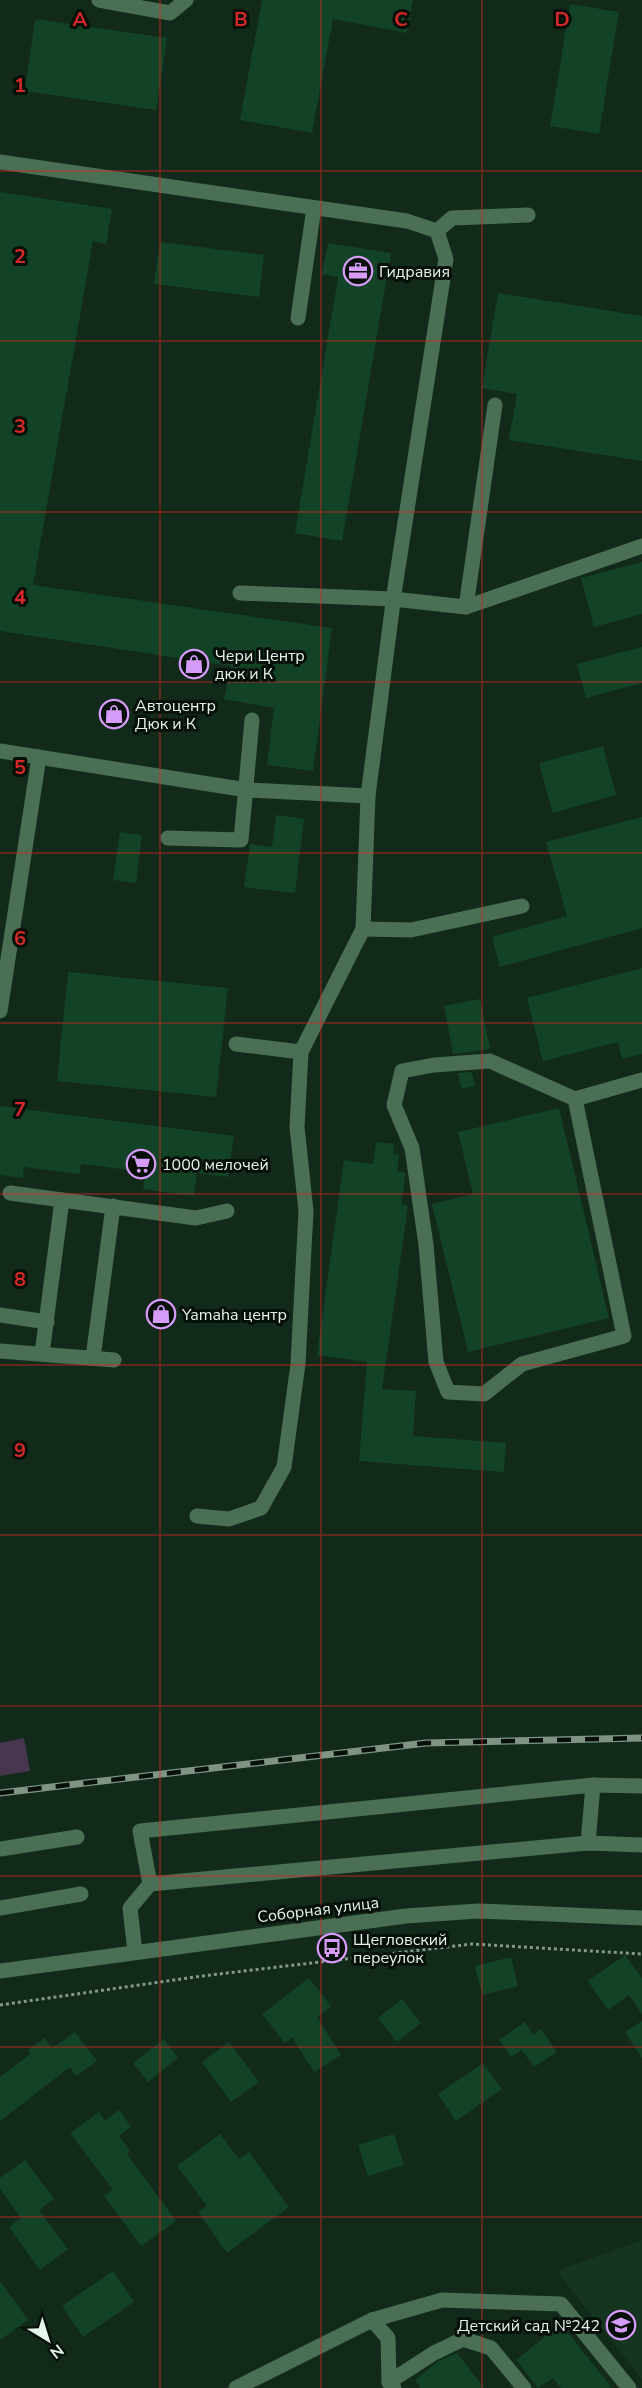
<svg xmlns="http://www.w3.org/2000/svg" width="642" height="2388" viewBox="0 0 642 2388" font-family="'Nunito Sans',sans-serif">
<rect width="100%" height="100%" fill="#122a1a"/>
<polygon fill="#163521" points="642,2240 642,2379 557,2271"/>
<polygon fill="#46374f" points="24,1738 30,1771 0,1776 0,1743"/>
<g fill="#134326">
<polygon points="262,0 413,0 407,33 333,19 312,133 240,120"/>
<polygon points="570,4 619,12 599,134 550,126"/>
<polygon points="35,19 167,38 156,110 25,91"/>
<polygon points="0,192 112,209 106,244 93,241 33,585 332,628 313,771 267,765 274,708 224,699 231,666 0,631"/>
<polygon points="160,242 264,255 259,297 154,284"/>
<polygon points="328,243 391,253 342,541 295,533 338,277 322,274"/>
<polygon points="498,293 642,316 642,461 509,440 517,394 482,388"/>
<polygon points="642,562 642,614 594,627 581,578"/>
<polygon points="642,647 642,683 586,698 577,664"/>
<polygon points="603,746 616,795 553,813 539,763"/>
<polygon points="276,815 304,819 295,893 244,887 250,844 272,847"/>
<polygon points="642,817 642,928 500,967 492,937 567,916 546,842"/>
<polygon points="120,832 142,835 136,883 113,880"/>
<polygon points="642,968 642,1054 622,1059 618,1042 543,1061 527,998"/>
<polygon points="68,972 228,988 216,1097 57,1081"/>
<polygon points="480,999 490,1049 453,1054 444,1006"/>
<polygon points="472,1072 475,1086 462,1089 458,1073"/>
<polygon points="0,1106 234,1136 228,1177 197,1173 194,1196 143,1189 145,1172 81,1164 80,1174 24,1167 23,1178 0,1175"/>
<polygon points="559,1108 609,1318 468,1352 432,1204 473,1194 458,1132"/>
<polygon points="376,1142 394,1144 393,1154 399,1155 397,1171 406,1173 401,1204 408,1206 382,1389 416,1391 413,1436 506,1443 504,1472 359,1461 367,1362 317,1355 344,1160 373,1164"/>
<polygon points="625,1955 642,1978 642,2014 629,1995 608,2010 588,1981"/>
<polygon points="511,1957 518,1986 482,1995 475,1966"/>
<polygon points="309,1978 331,2006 317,2017 341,2055 314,2072 292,2037 285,2043 262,2014"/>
<polygon points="402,1999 421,2023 397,2042 378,2018"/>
<polygon points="642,2021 642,2058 625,2032"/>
<polygon points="525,2022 533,2035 541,2029 557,2052 534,2067 522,2050 511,2057 499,2040"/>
<polygon points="75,2032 97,2061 76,2076 70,2067 0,2121 0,2077 30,2054 28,2050 45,2038 52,2048"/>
<polygon points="164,2039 178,2058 148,2082 133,2063"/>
<polygon points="229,2042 259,2082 231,2102 202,2062"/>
<polygon points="483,2063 502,2089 456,2121 438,2094"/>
<polygon points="119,2110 131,2127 119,2136 130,2151 127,2154 176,2221 141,2246 104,2196 113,2190 70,2133 99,2112 105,2121"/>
<polygon points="220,2134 239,2159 249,2152 289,2207 227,2253 198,2212 207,2206 177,2166"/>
<polygon points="394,2134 404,2165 368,2176 358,2145"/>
<polygon points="25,2160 54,2199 39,2210 68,2249 40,2270 9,2227 21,2218 0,2189 0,2178"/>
<polygon points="113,2271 134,2302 83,2337 62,2306"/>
<polygon points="0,2281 28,2320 0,2340"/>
<polygon points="561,2324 612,2388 561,2388 553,2378 538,2388 516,2360"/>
<polygon points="457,2353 484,2388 421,2388 415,2380 437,2362"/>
</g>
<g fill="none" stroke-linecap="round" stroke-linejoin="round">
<polyline stroke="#85988b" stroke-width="3" stroke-dasharray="3 3" stroke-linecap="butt" points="0,2005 202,1976 472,1944 642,1954"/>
<g stroke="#4a6f55" stroke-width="15">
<polyline points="99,0 170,13 186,0"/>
<polyline points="0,162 407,221 437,231 446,259 395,587 368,796 363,929 301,1052 297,1127 306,1211 298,1364 284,1467 261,1508 229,1519 197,1516"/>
<polyline points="437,231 452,218 528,215"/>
<polyline points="298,318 314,208"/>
<polyline points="240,593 393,599 466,607 495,405"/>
<polyline points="466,607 642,546"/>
<polyline points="0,751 247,790 368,796"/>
<polyline points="168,838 241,840 252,720"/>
<polyline points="363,929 411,930 522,906"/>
<polyline points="0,1011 39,757"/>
<polyline points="236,1044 301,1052"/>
<polyline points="575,1099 490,1061 434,1065 402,1071 394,1105 412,1148 426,1245 436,1362 448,1392 484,1394 522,1364 624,1336 575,1099 642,1080"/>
<polyline points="10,1193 62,1200 42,1354"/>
<polyline points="62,1200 196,1218 227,1211"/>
<polyline points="0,1315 47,1322"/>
<polyline points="0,1351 114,1360"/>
<polyline points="93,1358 113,1206"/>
<polyline points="588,1843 593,1785"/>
<polyline points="0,1849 77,1837"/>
<polyline points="150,1884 140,1831 593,1785 642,1786"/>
<polyline points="0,1908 81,1894"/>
<polyline points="135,1952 130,1908 150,1884 588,1843 642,1845"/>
<polyline points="0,1971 406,1916 478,1911 642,1918"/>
<polyline points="372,2320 442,2300 561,2304 629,2388"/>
<polyline points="389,2382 434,2353 463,2339 491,2348 524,2388"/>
<polyline points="236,2388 372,2320 388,2338 389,2382 394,2388"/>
</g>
<g stroke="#809486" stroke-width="7">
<polyline id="rail" points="0,1793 426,1743 642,1738"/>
</g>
<use href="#rail" stroke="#061009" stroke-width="4.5" stroke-dasharray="14" stroke-linecap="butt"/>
</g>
<path fill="none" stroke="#d62828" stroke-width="1.5" stroke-opacity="0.55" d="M 160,0 L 160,2388M 321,0 L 321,2388M 482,0 L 482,2388M 0,171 L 642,171M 0,341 L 642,341M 0,512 L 642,512M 0,682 L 642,682M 0,853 L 642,853M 0,1023 L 642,1023M 0,1194 L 642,1194M 0,1365 L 642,1365M 0,1535 L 642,1535M 0,1706 L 642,1706M 0,1876 L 642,1876M 0,2047 L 642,2047M 0,2217 L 642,2217"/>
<defs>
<g id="office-ring" transform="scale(1.5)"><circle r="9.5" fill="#061009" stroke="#d79bf9" stroke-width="1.5"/><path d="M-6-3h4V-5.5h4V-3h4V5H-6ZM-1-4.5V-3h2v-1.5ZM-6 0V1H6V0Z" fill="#d79bf9"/></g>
<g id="shop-ring" transform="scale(1.5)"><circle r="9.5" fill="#061009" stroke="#d79bf9" stroke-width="1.5"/><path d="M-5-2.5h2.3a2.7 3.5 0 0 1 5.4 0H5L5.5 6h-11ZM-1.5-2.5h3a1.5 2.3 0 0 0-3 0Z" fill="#d79bf9"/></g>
<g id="supermarket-ring" transform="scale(1.5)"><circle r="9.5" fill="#061009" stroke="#d79bf9" stroke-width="1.5"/><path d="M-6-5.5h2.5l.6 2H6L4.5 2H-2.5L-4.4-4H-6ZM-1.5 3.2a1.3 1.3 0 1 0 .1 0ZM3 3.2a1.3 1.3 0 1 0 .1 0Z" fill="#d79bf9"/></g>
<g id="bus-ring" transform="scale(1.5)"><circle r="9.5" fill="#061009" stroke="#d79bf9" stroke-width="1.5"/><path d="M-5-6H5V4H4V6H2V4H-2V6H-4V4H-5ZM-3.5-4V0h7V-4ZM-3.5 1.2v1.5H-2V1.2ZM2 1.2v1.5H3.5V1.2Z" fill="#d79bf9"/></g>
<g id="school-ring" transform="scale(1.5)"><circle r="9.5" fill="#061009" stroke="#d79bf9" stroke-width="1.5"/><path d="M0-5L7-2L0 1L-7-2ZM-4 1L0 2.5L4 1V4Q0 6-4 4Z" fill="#d79bf9"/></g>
</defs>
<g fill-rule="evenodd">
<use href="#office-ring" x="358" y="271"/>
<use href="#shop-ring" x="194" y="664"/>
<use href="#shop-ring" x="114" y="714"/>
<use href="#supermarket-ring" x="141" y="1164"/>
<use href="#shop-ring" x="161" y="1314"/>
<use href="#bus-ring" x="332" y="1948"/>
<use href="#school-ring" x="621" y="2325"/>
</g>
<g text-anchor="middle" stroke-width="6" stroke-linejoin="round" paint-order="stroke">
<g font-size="16" fill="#e6f5ea" stroke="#061009" text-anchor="start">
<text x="379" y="277">Гидравия</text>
<text x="215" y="661">Чери Центр<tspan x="215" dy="18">дюк и К</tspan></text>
<text x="135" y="711">Автоцентр<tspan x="135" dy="18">Дюк и К</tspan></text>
<text x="162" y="1170">1000 мелочей</text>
<text x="182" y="1320">Yamaha центр</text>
<text x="353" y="1945">Щегловский<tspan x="353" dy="18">переулок</tspan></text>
<text x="600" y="2331" text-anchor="end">Детский сад №242</text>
</g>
<g font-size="16" fill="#e6f5ea" stroke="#061009">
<text transform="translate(318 1909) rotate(-7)" y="6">Соборная улица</text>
</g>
</g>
<g font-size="20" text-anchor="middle" font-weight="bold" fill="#d62828" stroke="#061009" stroke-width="6" stroke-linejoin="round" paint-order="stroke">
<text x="80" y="26">A</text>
<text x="241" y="26">B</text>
<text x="401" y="26">C</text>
<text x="562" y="26">D</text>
<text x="20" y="92">1</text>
<text x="20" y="263">2</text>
<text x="20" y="433">3</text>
<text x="20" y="604">4</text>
<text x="20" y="774">5</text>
<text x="20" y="945">6</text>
<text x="20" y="1116">7</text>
<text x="20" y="1286">8</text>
<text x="20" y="1457">9</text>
</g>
<g transform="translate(48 2340) rotate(142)" stroke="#061009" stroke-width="4.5" paint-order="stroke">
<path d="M0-4.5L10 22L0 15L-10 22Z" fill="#e6f5ea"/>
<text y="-9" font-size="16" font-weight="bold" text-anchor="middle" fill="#e6f5ea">N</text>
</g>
</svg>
